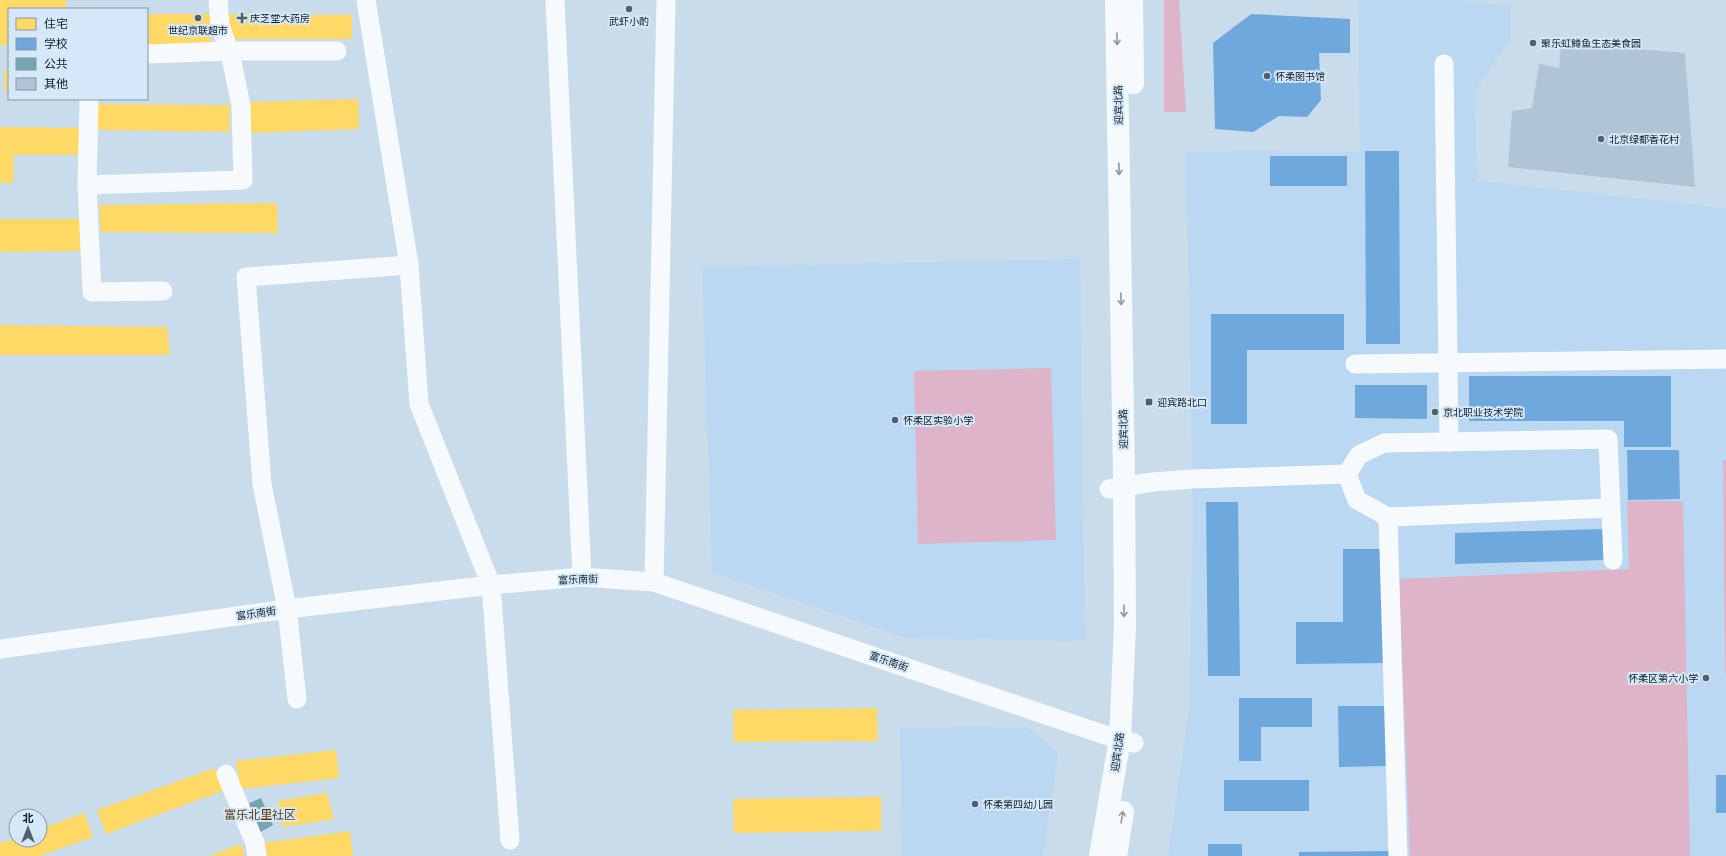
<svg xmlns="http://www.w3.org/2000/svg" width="1726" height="856" viewBox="0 0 1726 856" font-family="'Playfair Display','Noto Sans SC',serif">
<rect width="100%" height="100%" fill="#c9dceb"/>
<g fill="#bad8f2">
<polygon points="1358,0 1452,0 1511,6 1510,40 1475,90 1477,181 1725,208 1726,209 1726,856 1168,856 1189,711 1193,510 1186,151 1360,152"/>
<polygon points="1080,259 1085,641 906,638 712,572 702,267"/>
<polygon points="1027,727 1058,753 1043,856 901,856 900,728"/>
</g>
<g fill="#deb4c8">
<polygon points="1164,0 1179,0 1186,112 1164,112"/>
<polygon points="1051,368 1056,540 918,544 914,371"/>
<polygon points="1723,460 1726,460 1726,674 1725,674"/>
<polygon points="1627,501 1683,501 1690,856 1410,856 1399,579 1629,569"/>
</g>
<g fill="#ffd966">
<polygon points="0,0 66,0 66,9 9,9 9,45 0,45"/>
<polygon points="147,14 210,14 211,44 147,45"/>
<polygon points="229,14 352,15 352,39 230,39"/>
<polygon points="9,70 9,92 5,92 4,71"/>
<polygon points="358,99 359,129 248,133 247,102"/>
<polygon points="98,104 230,105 229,132 98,130"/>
<polygon points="0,127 79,128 79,155 14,155 13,183 0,183"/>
<polygon points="277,203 278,233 101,232 99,205"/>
<polygon points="0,219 81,219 82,251 0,252"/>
<polygon points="0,325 167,327 170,355 0,355"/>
<polygon points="877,708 878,741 734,742 733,710"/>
<polygon points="336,750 339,778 240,789 236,761"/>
<polygon points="215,768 223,791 106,834 97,810"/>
<polygon points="327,793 334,819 283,827 278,801"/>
<polygon points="881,797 881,831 734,833 733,799"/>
<polygon points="84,813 93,837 39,856 0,856 0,843 16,838 16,840 40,840 40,829"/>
<polygon points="350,831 353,856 267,856 265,843"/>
<polygon points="241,844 245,856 209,856"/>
</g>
<g fill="#6fa8dc">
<polygon points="1251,14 1350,19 1350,53 1319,53 1321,100 1307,117 1279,116 1253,132 1215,129 1213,43"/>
<polygon points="1365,151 1399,151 1400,344 1366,344"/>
<rect x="1270" y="156" width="77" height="30"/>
<polygon points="1211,314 1344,314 1344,350 1247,350 1247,424 1211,424"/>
<polygon points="1469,376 1671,376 1671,447 1624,447 1624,421 1469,421"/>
<polygon points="1355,385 1427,385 1427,419 1355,418"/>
<polygon points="1627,450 1679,450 1680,499 1628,500"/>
<polygon points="1206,502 1238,502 1240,676 1208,676"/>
<polygon points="1605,529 1606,560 1455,564 1455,533"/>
<polygon points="1343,549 1385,549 1386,663 1296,664 1296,622 1343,622"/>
<polygon points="1239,698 1312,698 1312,727 1261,727 1261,761 1239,761"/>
<polygon points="1338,706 1387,706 1388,766 1339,767"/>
<rect x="1716" y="775" width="10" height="38"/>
<rect x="1224" y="780" width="85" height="31"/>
<rect x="1208" y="844" width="34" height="12"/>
<polygon points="1392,851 1392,856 1299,856 1299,852"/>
</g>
<polygon fill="#76a5af" points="261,798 273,825 259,833 245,805"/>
<polygon fill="#afc4d5" points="1561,43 1685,53 1695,187 1508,167 1512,111 1532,108 1539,64 1559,68"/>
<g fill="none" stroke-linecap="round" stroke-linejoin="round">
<g stroke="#f7fafc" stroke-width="19">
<polyline points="366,0 409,265 419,404 491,585 510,840"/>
<polyline points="555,0 582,577"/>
<polyline points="147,54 229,51 337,51"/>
<polyline points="1444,64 1449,442"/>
<polyline points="89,99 87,185 243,180 241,106 231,57 220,25 218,0"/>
<polyline points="87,185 92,292 163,291"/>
<polyline points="1355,364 1726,359"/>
<polyline points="1109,489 1153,482 1192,479 1347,474"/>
<polyline points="1611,508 1388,517 1357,500 1347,474 1359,455 1384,443 1608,439 1613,560"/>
<polyline points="1388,517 1398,856"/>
<polyline points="654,582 666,0"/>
<polyline points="0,649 287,609 491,585 582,577 654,582 1102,734 1134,743"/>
<polyline points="297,699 287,609 262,484 246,277 409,265"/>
<polyline points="226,774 255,843 257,856"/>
</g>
<g stroke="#f7fafc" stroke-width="22">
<polyline points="1132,0 1133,83"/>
<polyline points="1100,856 1120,739 1125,626 1124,475 1116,0"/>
<polyline points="1116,856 1123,812"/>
</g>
</g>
<defs><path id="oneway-shaft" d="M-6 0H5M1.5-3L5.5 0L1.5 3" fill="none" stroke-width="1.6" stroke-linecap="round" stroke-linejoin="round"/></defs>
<g stroke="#8f979c">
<use href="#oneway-shaft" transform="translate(1117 39) rotate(89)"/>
<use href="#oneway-shaft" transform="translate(1119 169) rotate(89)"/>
<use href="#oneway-shaft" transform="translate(1121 299) rotate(89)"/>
<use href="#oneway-shaft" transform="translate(1124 611) rotate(90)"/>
<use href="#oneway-shaft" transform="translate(1122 817) rotate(-81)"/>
</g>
<g fill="#51606c" stroke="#d4e8f9" stroke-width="1.5">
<circle cx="629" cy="9" r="4"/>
<circle cx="198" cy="18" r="4"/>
<path d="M240 12h4v4h4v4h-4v4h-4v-4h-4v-4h4z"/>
<circle cx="1533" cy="43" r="4"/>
<circle cx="1267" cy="76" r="4"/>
<circle cx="1601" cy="139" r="4"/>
<rect x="1145" y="398" width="8" height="8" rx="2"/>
<circle cx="1435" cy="412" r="4"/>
<circle cx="895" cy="420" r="4"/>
<circle cx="1706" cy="678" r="4"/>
<circle cx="975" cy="804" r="4"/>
</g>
<g text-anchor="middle" stroke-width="4" stroke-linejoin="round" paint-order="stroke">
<g font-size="10" fill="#101d27" stroke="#d4e8f9" text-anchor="start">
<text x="250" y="22">庆芝堂大药房</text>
<text x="629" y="25" text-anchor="middle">武虾小酌</text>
<text x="198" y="34" text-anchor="middle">世纪京联超市</text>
<text x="1541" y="47">聚乐虹鳟鱼生态美食园</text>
<text x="1275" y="80">怀柔图书馆</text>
<text x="1609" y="143">北京绿都香花村</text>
<text x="1157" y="406">迎宾路北口</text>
<text x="1443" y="416">京北职业技术学院</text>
<text x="903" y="424">怀柔区实验小学</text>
<text x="1698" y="682" text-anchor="end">怀柔区第六小学</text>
<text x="983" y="808">怀柔第四幼儿园</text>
</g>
<g font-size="10" fill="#101d27" stroke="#d4e8f9">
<text transform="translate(1118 105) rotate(-91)" y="4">迎宾北路</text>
<text transform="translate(1123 429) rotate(-91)" y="4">迎宾北路</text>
<text transform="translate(578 579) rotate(-2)" y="4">富乐南街</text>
<text transform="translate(256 613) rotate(-8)" y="4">富乐南街</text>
<text transform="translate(889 661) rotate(19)" y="4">富乐南街</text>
<text transform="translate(1117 752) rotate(-82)" y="4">迎宾北路</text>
</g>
<g font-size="12" fill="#623a0d" stroke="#d4e8f9">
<text x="260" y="819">富乐北里社区</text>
</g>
</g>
<rect x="8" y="8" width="140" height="92" fill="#d4e8f9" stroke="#8697a5"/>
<rect x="16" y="18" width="20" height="12" fill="#ffd966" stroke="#8697a5"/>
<text x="44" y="28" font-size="12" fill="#101d27">住宅</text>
<rect x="16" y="38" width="20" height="12" fill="#6fa8dc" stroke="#8697a5"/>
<text x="44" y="48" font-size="12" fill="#101d27">学校</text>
<rect x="16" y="58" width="20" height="12" fill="#76a5af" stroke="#8697a5"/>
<text x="44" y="68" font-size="12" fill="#101d27">公共</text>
<rect x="16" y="78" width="20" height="12" fill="#afc4d5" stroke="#8697a5"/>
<text x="44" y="88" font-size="12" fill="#101d27">其他</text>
<g transform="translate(28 828)"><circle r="19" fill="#d4e8f9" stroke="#8697a5"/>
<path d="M0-3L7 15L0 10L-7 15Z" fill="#51606c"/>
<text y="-6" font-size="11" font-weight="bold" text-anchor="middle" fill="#101d27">北</text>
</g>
</svg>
